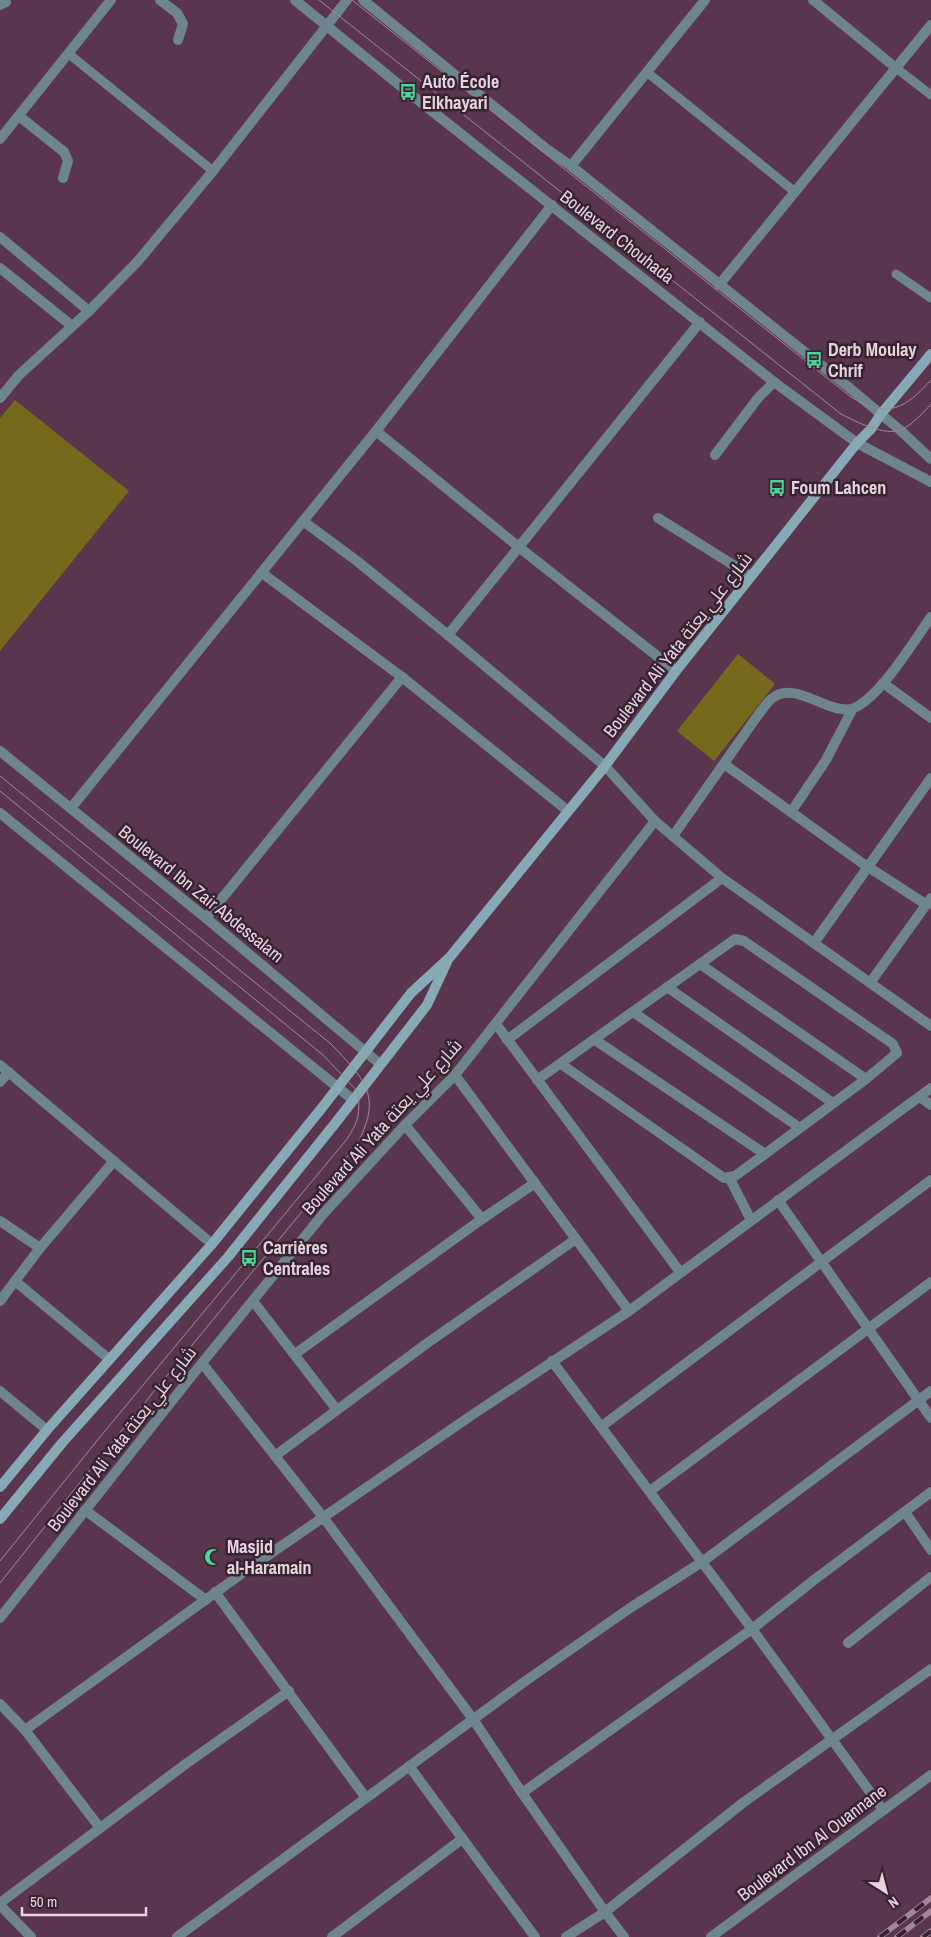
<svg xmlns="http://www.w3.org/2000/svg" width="931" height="1937" viewBox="0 0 931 1937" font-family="'Archivo Narrow',Cairo,sans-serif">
<rect width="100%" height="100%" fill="#5a364e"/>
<g fill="#756a1b">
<polygon points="15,400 129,491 0,651 0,418"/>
<polygon points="738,654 775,684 714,761 677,731"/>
</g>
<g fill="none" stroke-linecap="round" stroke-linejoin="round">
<g stroke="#6f858d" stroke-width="9">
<polyline points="69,54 213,171"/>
<polyline points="896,68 931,95"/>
<polyline points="648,73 795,192"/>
<polyline points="896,274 931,298"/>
</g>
<g stroke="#6f858d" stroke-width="10">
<polyline points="160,0 177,13 183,24 178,40"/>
<polyline points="813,0 896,68"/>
<polyline points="0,5 6,2"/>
<polyline points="19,116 64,152 68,161 63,178"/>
<polyline points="0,139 111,0"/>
<polyline points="571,166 705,0"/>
<polyline points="0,237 89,311"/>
<polyline points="0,268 72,326"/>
<polyline points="719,285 931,25"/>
<polyline points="0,398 19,375 89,311 138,261 213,171 347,0"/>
<polyline points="376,431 520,548 676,671"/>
<polyline points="715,455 758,398 774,382"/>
<polyline points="658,518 751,576"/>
<polyline points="303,521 357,561 448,635 605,766 655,821 722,878 931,1026"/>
<polyline points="262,573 402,677 568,811"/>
<polyline points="448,635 700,322"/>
<polyline points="883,683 931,718"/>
<polyline points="724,764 862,863 927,905"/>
<polyline points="71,808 376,431 552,205"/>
<polyline points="791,812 826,760 852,710"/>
<path d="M 673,836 L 758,715 C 762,710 766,704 770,700 C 790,682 815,703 836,708 C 842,709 848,711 854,708 C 880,697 914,641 931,617"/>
<polyline points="206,918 402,677"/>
<polyline points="814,943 931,778"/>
<polyline points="700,964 866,1079"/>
<polyline points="870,983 931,898"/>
<polyline points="667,987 833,1103"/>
<polyline points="633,1012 800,1128"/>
<polyline points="496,1024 680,1272"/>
<polyline points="507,1040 722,878"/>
<polyline points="595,1040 765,1154"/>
<polyline points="0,1065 212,1244"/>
<polyline points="455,1075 629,1311"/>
<polyline points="537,1080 735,939 744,941 893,1044 897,1053 866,1079 765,1154 735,1176 724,1178 561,1064"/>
<polyline points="0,1082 9,1072"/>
<polyline points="920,1097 931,1105"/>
<polyline points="405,1125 482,1219"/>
<polyline points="729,1177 751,1220"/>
<polyline points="778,1200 931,1418"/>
<polyline points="0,1221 40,1248"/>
<polyline points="15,1281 109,1359"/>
<polyline points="0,1301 40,1248 114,1161"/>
<polyline points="253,1301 337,1410"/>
<polyline points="295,1354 482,1219 535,1183"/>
<polyline points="552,1361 752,1629 883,1810"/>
<polyline points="202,1363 323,1517 473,1719 522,1793 605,1912 624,1937"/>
<polyline points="0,1391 47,1430"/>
<polyline points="602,1426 931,1180"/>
<polyline points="275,1456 426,1344 576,1239"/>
<polyline points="650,1491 931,1282"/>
<polyline points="85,1510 206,1600"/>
<polyline points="905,1512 931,1550"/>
<polyline points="215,1592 366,1798"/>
<polyline points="0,1618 202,1363 324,1213 405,1125 455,1075 655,821"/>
<polyline points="848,1643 931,1577"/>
<polyline points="0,1704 25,1730 100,1828"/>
<polyline points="25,1730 251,1567 472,1415 629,1311 931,1088"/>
<polyline points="409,1766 535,1937"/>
<polyline points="522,1793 752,1629 814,1580 931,1492"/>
<polyline points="0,1903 187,1763 289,1691"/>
<polyline points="0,1905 31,1937"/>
<polyline points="177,1937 524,1682 630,1608 702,1562 931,1391"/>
<polyline points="332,1937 462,1839"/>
<polyline points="566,1937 605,1912 744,1802 931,1669"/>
<polyline points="711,1937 931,1775"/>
</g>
<g stroke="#6f858d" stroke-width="10">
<polyline points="295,0 408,92 774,382 857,443 931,482"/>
<polyline points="363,0 544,147 571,166 846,385 900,430 931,459"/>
<polyline points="0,751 206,918 380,1064"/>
<polyline points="0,813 352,1099"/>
</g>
<g stroke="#86a9b5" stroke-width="10">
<polyline points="0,1487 47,1430 212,1244 321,1109 411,993 450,957 605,766 676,671 857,443 871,429 881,414 931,354"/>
<polyline points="0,1519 62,1443 228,1257 337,1121 427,1005 447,962"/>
</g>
<g stroke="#a48699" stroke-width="1">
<path d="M 319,0 L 841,414 C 857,422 883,436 901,430 C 912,425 923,413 931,404"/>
<path d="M 352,0 L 851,397 C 887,419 905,409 931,380"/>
<path d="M 0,776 L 331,1044 C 366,1081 383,1096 356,1146 L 109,1446 L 0,1583"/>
<path d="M 0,791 L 323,1055 L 358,1092 C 360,1113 359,1121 347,1139 L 100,1437 L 0,1561"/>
</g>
<g stroke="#a48699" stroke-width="5.5">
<g id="rail">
<polyline points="880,1937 931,1898"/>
<polyline points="897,1937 931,1911"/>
<polyline points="923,1937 931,1931"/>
</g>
</g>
<use href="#rail" stroke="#35242f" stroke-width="4" stroke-dasharray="11" stroke-linecap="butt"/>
</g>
<defs>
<g id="bus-bare" transform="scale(1.35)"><path d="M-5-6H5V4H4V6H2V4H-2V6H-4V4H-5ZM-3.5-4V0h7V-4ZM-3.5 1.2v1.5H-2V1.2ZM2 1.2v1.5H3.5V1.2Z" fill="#4fd399" stroke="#35242f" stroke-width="2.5" paint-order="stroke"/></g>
<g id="mosque-bare" transform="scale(1.35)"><path d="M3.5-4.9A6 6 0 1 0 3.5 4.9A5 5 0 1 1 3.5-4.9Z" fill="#4fd399" stroke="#35242f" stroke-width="2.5" paint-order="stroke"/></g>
</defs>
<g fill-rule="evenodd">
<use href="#bus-bare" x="408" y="92"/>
<use href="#bus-bare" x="814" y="360"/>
<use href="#bus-bare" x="777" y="488"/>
<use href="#bus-bare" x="249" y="1258"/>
<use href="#mosque-bare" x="213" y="1557"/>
</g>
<g text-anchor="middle" stroke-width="5" stroke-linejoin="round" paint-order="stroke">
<g font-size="18" font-weight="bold" fill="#e9d2e0" stroke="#35242f" text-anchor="start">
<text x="422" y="88">Auto École<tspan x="422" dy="21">Elkhayari</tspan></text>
<text x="828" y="356">Derb Moulay<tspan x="828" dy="21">Chrif</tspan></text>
<text x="791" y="494">Foum Lahcen</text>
<text x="263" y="1254">Carrières<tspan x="263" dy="21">Centrales</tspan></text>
<text x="227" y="1553">Masjid<tspan x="227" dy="21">al-Haramain</tspan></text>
</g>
<g font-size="18" fill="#e9d2e0" stroke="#35242f">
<text transform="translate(617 237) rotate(38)" y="6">Boulevard Chouhada</text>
<text transform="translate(678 645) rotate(-52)" y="6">Boulevard Ali Yata شارع علي يعتة</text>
<text transform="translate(201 894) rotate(39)" y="6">Boulevard Ibn Zair Abdessalam</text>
<text transform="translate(382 1127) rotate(-48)" y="6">Boulevard Ali Yata شارع علي يعتة</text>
<text transform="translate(122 1439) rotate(-52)" y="6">Boulevard Ali Yata شارع علي يعتة</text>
<text transform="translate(812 1843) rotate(-37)" y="6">Boulevard Ibn Al Ouannane</text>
</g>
</g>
<g transform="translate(886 1892) rotate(144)" stroke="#35242f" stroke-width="4" paint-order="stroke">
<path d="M0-4L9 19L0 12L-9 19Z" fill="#e9d2e0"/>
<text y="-8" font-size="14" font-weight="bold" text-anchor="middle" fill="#e9d2e0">N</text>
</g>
<path d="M22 1907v8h124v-8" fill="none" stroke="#e9d2e0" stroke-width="2.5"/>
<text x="30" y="1907" font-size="15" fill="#e9d2e0" stroke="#35242f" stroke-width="4" paint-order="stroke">50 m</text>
</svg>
